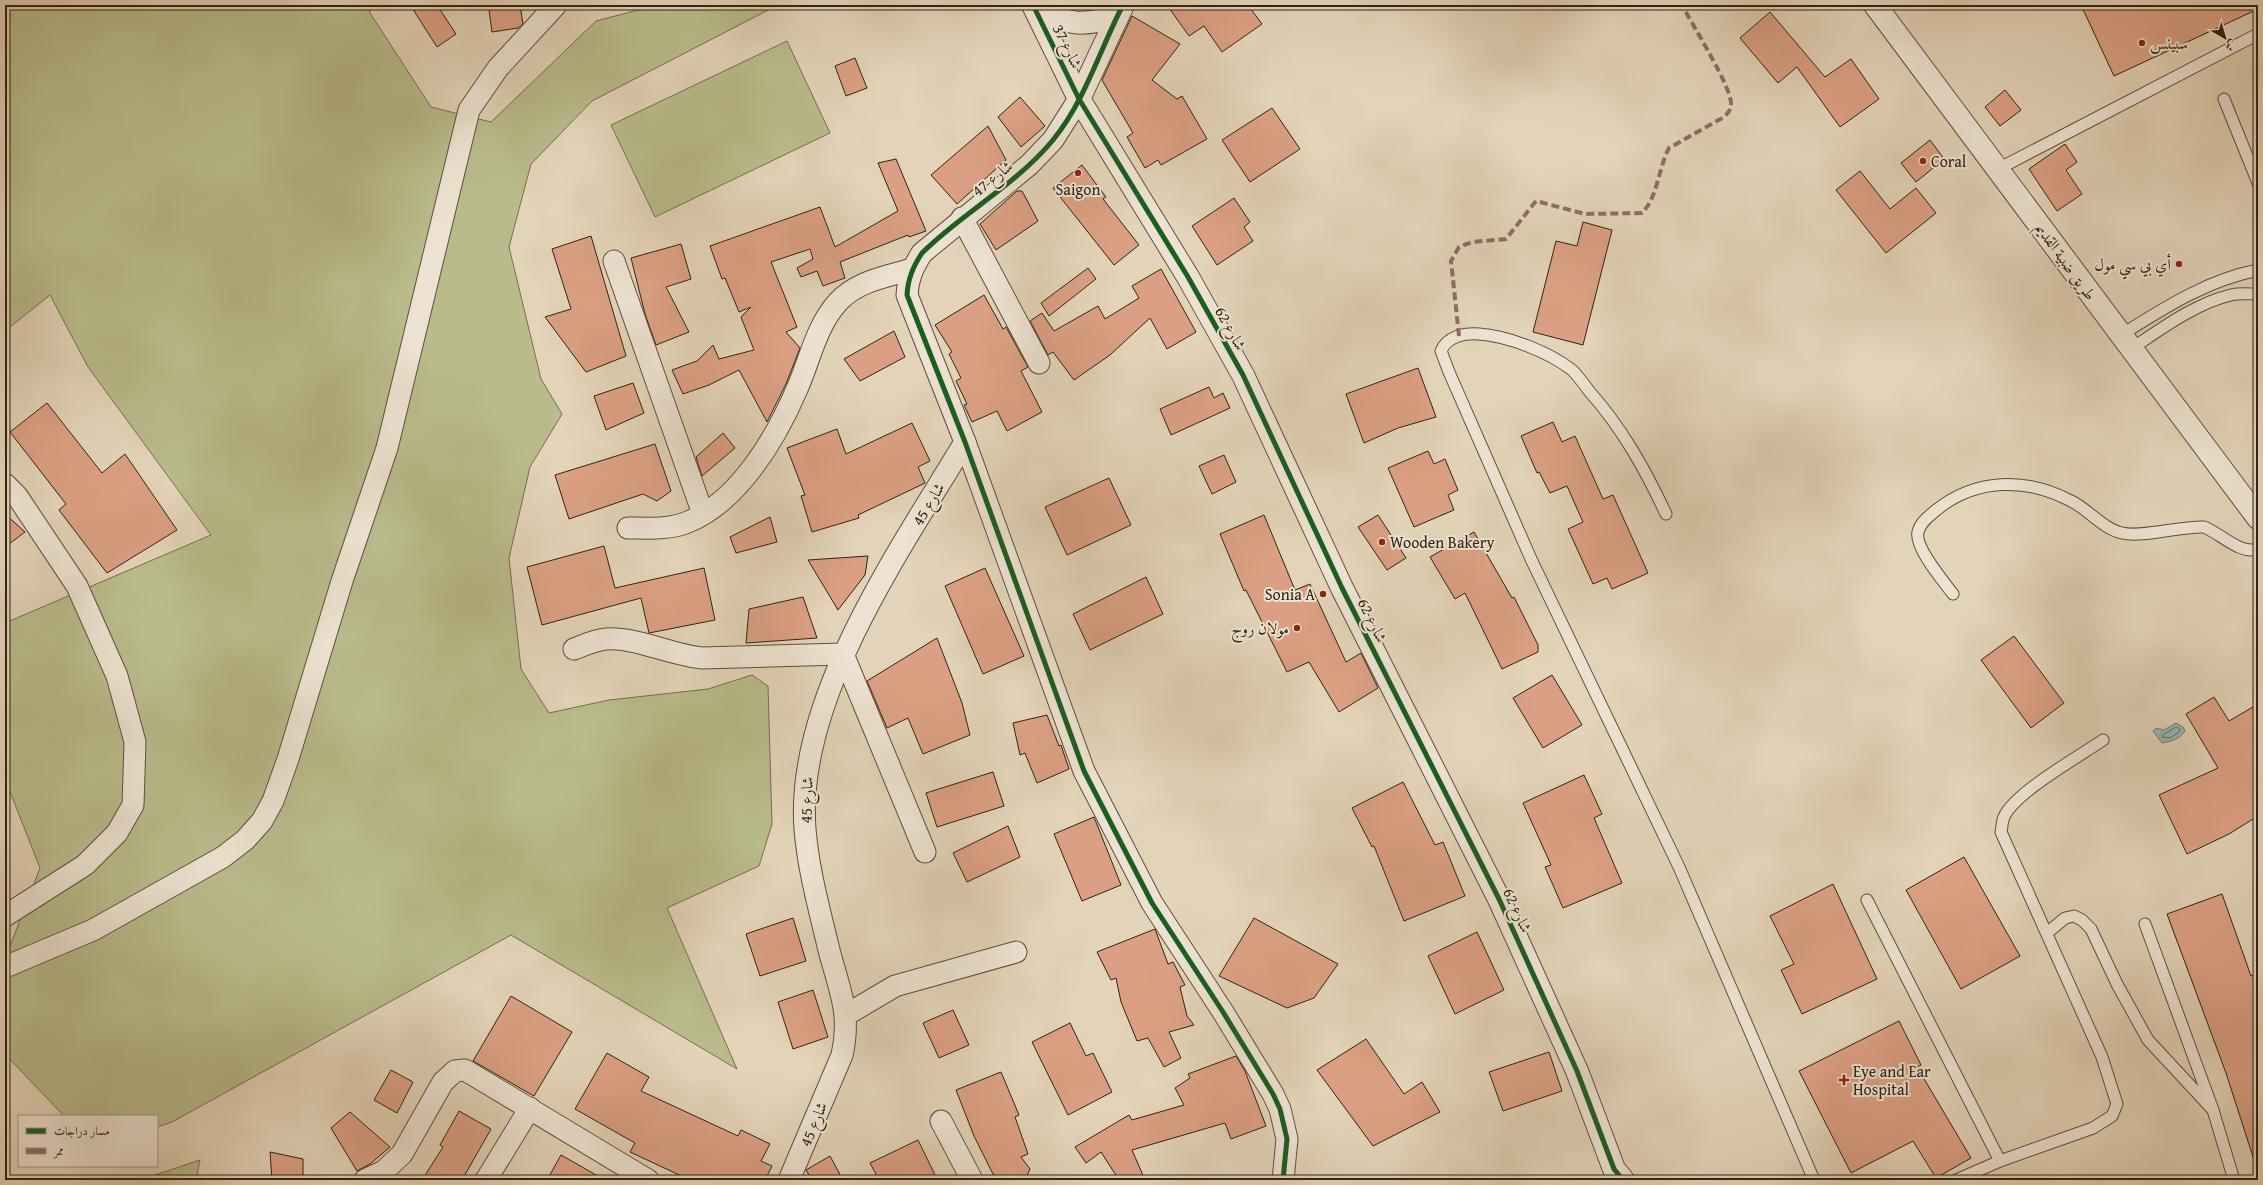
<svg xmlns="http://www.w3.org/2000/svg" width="2263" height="1185" viewBox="0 0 2263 1185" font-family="'Gentium Book Plus',Amiri,serif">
<rect width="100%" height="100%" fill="#e3d3b8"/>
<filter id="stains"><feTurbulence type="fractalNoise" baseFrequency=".005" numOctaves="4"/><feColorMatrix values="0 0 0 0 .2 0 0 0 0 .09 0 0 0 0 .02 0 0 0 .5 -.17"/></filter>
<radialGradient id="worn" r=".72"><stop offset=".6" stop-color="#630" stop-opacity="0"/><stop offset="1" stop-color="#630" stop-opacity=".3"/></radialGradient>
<g fill="#b9bb8b" stroke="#746f50">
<polygon points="5,5 369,5 370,13 431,107 491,122 596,21 657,5 778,5 592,101 531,164 509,247 541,379 562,414 530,467 509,558 521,669 549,713 609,700 708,689 752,675 768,686 772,824 759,866 667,908 737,1069 511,935 172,1122 157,1127 157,1116 64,1116 5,1054 5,959 40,868 5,779 5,623 211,535 88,367 50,295 5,331"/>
<polygon points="787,41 830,133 655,217 611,125"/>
<polygon points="200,1160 196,1180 140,1180"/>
</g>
<path fill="#96b7b5" stroke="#6d7c75" d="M 2176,723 L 2183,727 L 2185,731 C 2180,739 2170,742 2162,743 L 2153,731 L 2156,728 L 2164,730 Z"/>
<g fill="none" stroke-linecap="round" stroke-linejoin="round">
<polygon stroke="#636d64" stroke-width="1" points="2177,727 2180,729 2179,732 2170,738 2162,737 2163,735"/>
</g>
<g fill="#dba083" stroke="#302314">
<polygon points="422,5 437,5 456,34 437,47 414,11"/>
<polygon points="520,5 523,24 518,28 492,32 489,10"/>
<polygon points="1167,5 1248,5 1262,24 1222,52 1204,26 1189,36"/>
<polygon points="2081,5 2258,5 2258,9 2114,76"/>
<polygon points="1770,12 1825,77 1851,59 1879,99 1840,127 1797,67 1778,83 1740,38"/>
<polygon points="1132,16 1180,44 1152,80 1177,99 1182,96 1207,139 1161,165 1158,160 1145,168 1127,137 1133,133 1102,80"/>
<polygon points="855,58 867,88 846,96 835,66"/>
<polygon points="2005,90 2021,110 2000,126 1985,107"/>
<polygon points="1020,97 1045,126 1021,147 998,117"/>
<polygon points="1272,108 1300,149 1250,182 1222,140"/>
<polygon points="988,126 1006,160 957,204 931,175"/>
<polygon points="1930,140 1944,159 1916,182 1901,163"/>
<polygon points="2065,144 2077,162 2066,170 2082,194 2057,211 2029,169"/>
<polygon points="896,159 926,231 909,237 908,235 840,262 845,278 823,286 817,271 801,277 797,268 813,259 810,249 771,262 797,327 786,332 800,348 786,384 767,422 739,370 709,385 683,394 672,370 697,361 713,345 719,359 754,350 741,317 751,307 739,312 725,278 722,279 710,246 820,207 835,247 898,211 878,163"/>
<polygon points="1082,165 1106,197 1103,199 1139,245 1114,265 1053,188"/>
<polygon points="1860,171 1890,209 1916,188 1936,213 1886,253 1836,190"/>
<polygon points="1017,191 1022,191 1038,221 996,250 980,224"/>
<polygon points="1234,198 1250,222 1244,227 1253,241 1217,265 1192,226"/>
<polygon points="1583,222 1612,230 1583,345 1533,332 1556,241 1577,246"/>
<polygon points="591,236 626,356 586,372 545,317 571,309 552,249"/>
<polygon points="681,244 691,279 666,287 689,332 656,345 645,314 631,258"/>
<polygon points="1088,268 1096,279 1049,316 1041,303"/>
<polygon points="1161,269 1196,332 1167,349 1150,318 1110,355 1074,380 1053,352 1048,355 1030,321 1042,313 1054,331 1098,306 1105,319 1139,298 1132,286"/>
<polygon points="984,295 1003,329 1006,327 1028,367 1021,371 1042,412 1007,431 997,411 972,422 964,405 967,404 956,381 961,378 949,354 952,352 935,325"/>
<polygon points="894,331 905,357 860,381 844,359"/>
<polygon points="1418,368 1436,417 1398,428 1364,443 1346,394"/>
<polygon points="633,383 644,413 606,430 594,396"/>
<polygon points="1209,387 1214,398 1223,393 1230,408 1171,435 1160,409"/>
<polygon points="47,403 102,473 125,454 177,530 107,573 59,510 66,504 10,432"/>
<polygon points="1553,422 1562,442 1575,436 1603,499 1613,495 1648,573 1612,589 1607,578 1593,584 1568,529 1583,522 1567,486 1550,493 1539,472 1537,473 1521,436"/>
<polygon points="912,423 930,461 918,467 925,483 858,515 859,518 812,532 801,496 805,495 787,448 837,429 846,454"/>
<polygon points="723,433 735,448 702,476 696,457"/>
<polygon points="655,444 671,491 657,501 643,494 569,519 555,475"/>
<polygon points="1428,451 1434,464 1445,459 1458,490 1448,495 1454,510 1414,527 1388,468"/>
<polygon points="1224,455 1236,482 1212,494 1199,466"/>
<polygon points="1109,478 1131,525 1067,555 1045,507"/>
<polygon points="5,514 25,532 5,547"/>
<polygon points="1264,515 1295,590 1310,584 1346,662 1361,653 1378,688 1339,712 1309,662 1287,672 1246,590 1244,591 1220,534"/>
<polygon points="1378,515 1406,558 1387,570 1358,527"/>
<polygon points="770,517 777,542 736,553 730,537"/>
<polygon points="1474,532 1512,598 1514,597 1538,645 1538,652 1502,669 1465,593 1455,599 1430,557"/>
<polygon points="604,546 615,588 704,568 715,620 649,633 641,598 542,625 527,567"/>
<polygon points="868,556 865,575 838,610 808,560"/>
<polygon points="985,568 1024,656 983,674 945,586"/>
<polygon points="1146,577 1163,614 1090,650 1073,614"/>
<polygon points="803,597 817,638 746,643 749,609"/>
<polygon points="2014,636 2064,703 2031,728 1981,660"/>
<polygon points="937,638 962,703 970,735 923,754 908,718 887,728 867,681"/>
<polygon points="1552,675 1582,725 1543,748 1513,698"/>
<polygon points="2214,697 2229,721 2258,704 2258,816 2229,834 2187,854 2159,795 2218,768 2186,714"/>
<polygon points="1047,715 1059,746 1061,745 1069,769 1037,783 1025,753 1020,755 1013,723"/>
<polygon points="993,772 1004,806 937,827 926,793"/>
<polygon points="1584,775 1602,814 1594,818 1622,883 1563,908 1545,867 1551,865 1523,803"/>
<polygon points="1403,782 1435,845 1443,842 1465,896 1404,921 1374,846 1372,847 1352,808"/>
<polygon points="1094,817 1121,885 1082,901 1054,834"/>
<polygon points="1008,826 1020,857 967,882 953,853"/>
<polygon points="1964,857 2020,956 1961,989 1906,890"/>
<polygon points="1833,884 1877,979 1802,1014 1781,970 1794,964 1770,916"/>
<polygon points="2222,894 2251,976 2258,974 2258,1162 2255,1163 2226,1073 2167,914"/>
<polygon points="793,918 806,961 760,976 746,934"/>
<polygon points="1254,918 1338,964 1314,998 1287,1008 1219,976"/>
<polygon points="1155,929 1168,964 1173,962 1185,985 1180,987 1187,1016 1194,1025 1169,1032 1181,1058 1164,1067 1148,1038 1137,1041 1121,1002 1116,978 1111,980 1097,952"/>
<polygon points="1477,932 1504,990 1455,1014 1428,956"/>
<polygon points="813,990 828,1037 793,1049 778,1002"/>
<polygon points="511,996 572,1032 534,1096 473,1061"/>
<polygon points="953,1010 969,1045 939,1058 923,1023"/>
<polygon points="1899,1021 1921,1065 1917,1067 1971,1158 1936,1178 1913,1141 1851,1173 1799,1071"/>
<polygon points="1070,1023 1086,1056 1093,1053 1112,1092 1068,1115 1032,1042"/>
<polygon points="1366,1039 1404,1094 1422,1082 1440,1112 1373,1146 1317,1070"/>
<polygon points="1549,1052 1562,1091 1503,1111 1489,1072"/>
<polygon points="607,1053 649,1077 641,1091 738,1136 741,1130 770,1144 761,1161 772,1166 765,1180 690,1180 630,1152 635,1143 575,1109"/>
<polygon points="1236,1056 1245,1071 1266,1126 1231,1139 1225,1123 1132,1150 1145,1180 1119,1180 1101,1152 1086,1163 1075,1147 1129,1115 1132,1120 1184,1105 1175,1088 1190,1078 1188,1074"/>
<polygon points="391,1070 413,1082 397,1113 374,1100"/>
<polygon points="1001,1072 1019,1115 1015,1117 1028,1154 1021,1157 1030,1169 1025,1180 996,1180 974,1136 956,1090"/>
<polygon points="459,1111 491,1129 462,1180 422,1180 443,1147 440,1145"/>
<polygon points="350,1112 390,1147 370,1164 357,1171 331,1128"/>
<polygon points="918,1140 935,1175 924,1180 879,1180 870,1163"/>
<polygon points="270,1152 303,1159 303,1180 272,1180"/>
<polygon points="561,1155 605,1180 547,1180"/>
<polygon points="830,1156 843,1180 812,1180 806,1170"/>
</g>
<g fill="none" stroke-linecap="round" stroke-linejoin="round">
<g stroke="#5d4f3d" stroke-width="13">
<g id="service">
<polyline points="2224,99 2258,183"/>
<polyline points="1998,169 2258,34"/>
<path d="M 2121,335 C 2164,308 2207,280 2258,270"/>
<path d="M 2131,349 C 2161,329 2196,303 2231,295 C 2239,293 2249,294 2258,294"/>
<path d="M 1666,514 C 1645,469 1622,428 1589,391 C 1584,384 1578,376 1572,370 C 1549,352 1508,336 1479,334 C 1465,333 1447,336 1441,351 L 1449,372 L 1531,559 L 1679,867 L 1814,1180"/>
<path d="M 1953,594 C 1944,582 1914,547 1918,532 C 1920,523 1928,517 1935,511 C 1975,478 2026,477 2071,501 C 2088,509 2103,529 2122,533 C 2141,538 2181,526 2204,527 C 2220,533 2240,555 2258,549"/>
<polyline points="1867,900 2000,1161"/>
<polyline points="2145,924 2213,1110 2234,1180"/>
<polyline points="2047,933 2065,918 2074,916 2082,920 2091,929 2117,984 2148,1040 2213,1110"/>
<path d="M 1956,1180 L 2000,1161 L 2093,1128 L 2112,1116 L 2117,1104 L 2102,1057 L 2001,832 C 2002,828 2002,821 2004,817 C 2014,793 2080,756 2103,740"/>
</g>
</g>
<g stroke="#5d4f3d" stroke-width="23">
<g id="minor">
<path d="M 1079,99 L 1053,140 L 1029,165 L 922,253 C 913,267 908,278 907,295 L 965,442 L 1084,771 L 1152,903 L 1223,1012 L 1273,1094 L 1280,1109 L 1287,1139 L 1283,1180"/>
<polyline points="962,218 1039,363"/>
<polyline points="614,261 703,514"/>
<polyline points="5,484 17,496 77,586 117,676 135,742 133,805 117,833 85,865 5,916"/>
<path d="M 628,528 C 648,528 669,530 688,522 C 739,501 776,438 797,389 C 810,360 816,326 838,302 C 857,281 886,277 912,269"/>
<path d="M 574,649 C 584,645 595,640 606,639 C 636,637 671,655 702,658 L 843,654 L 925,852"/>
<polyline points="5,967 93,930 223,857 245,840 262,821 273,801 288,759 342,581 387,448 469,110 498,68 556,5"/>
<polyline points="846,1015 895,986 1016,952"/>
<polyline points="941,1121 972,1180"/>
<polyline points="365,1180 384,1171 402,1154 443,1082 455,1071 465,1070 648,1180"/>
<polyline points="486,1180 530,1108"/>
<path d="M 789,1180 L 842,1055 C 852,1012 838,987 828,946 C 819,908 808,868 805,829 C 795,699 900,550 965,442"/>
</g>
</g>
<g stroke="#5d4f3d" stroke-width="24">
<g id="tertiary">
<polyline points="1033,5 1079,99 1188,277 1243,375 1342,588 1499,899 1577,1071 1614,1169 1623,1180"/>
<path d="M 1034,5 C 1063,26 1086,27 1118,15"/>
<polyline points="1875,5 2258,518"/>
<polyline points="1079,99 1123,5"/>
</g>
</g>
<use href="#service" stroke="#ede2d1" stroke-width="11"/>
<use href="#minor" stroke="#ede2d1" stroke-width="21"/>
<use href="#tertiary" stroke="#ede2d1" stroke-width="22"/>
<path stroke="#8d6e63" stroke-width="4" stroke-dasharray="8 4" stroke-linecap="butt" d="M 1459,336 L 1451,261 L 1459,247 L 1472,242 L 1506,239 L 1536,201 L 1585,214 L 1642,213 C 1658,197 1658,169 1669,148 L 1724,117 C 1728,113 1731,110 1731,104 C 1732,88 1692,24 1682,5"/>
<g stroke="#ede2d1" stroke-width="8">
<g id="cycleway">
<polyline points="1033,5 1079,99 1188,277 1243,375 1342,588 1499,899 1577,1071 1614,1169 1623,1180"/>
<path d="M 1123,5 C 1100,49 1085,101 1053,140 C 1016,185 962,213 922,253 C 913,267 908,278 907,295 L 965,442 L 1084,771 L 1152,903 L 1223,1012 L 1273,1094 L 1280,1109 L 1287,1139 L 1283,1180"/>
</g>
</g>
<use href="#cycleway" stroke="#1b5e20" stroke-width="5"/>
</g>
<g fill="#8f2418" stroke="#ede2d1" stroke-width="1.5">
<circle cx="2142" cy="43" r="4"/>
<circle cx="1923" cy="161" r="4"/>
<circle cx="1078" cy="173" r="4"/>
<circle cx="2179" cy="264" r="4"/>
<circle cx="1382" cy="542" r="4"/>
<circle cx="1323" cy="594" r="4"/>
<circle cx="1297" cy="628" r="4"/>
<path d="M1842 1074h4v4h4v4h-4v4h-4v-4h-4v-4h4z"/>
</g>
<g text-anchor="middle" stroke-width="4" stroke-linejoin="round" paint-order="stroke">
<g font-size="16" fill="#302314" stroke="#ede2d1" text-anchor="start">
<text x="2150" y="49">سبينس</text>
<text x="1931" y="167">Coral</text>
<text x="1078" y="195" text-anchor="middle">Saigon</text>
<text x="2171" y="270" text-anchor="end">أي بي سي مول</text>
<text x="1390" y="548">Wooden Bakery</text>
<text x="1315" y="600" text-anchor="end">Sonia A</text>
<text x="1289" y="634" text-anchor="end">مولان روج</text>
<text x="1853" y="1077">Eye and Ear<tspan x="1853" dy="18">Hospital</tspan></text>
</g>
<g font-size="16" fill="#302314" stroke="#ede2d1">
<text transform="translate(1068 46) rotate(64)" y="6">شارع 37</text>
<text transform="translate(992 178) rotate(-39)" y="6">شارع 47</text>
<text transform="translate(2066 261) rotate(54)" y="6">طريق ضبية القديم</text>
<text transform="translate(1231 328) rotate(61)" y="6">شارع 62</text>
<text transform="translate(928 504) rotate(-59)" y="6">شارع 45</text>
<text transform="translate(1373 620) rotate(64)" y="6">شارع 62</text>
<text transform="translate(806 800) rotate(-88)" y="6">شارع 45</text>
<text transform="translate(1518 910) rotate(65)" y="6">شارع 62</text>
<text transform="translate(813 1124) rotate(-67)" y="6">شارع 45</text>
</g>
</g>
<rect width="2263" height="1185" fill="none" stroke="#e3d3b8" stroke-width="20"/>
<rect x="6" y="6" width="2251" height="1173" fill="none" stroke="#302314" stroke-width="2"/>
<rect x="10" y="10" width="2243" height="1165" fill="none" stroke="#302314"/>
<rect x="18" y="1115" width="140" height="52" fill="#ede2d1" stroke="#a19685"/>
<rect x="26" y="1128" width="20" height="6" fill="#1b5e20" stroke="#a19685"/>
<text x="54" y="1135" font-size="12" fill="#302314">مسار دراجات</text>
<rect x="26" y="1148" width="20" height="6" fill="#8d6e63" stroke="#a19685"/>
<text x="54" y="1155" font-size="12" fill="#302314">ممر</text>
<g transform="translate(2225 38) rotate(142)" stroke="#ede2d1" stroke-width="3" paint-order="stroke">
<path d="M0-3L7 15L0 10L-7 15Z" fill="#302314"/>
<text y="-6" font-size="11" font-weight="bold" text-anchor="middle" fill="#302314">ش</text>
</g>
<rect width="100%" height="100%" filter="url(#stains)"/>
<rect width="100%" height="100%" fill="url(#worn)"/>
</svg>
